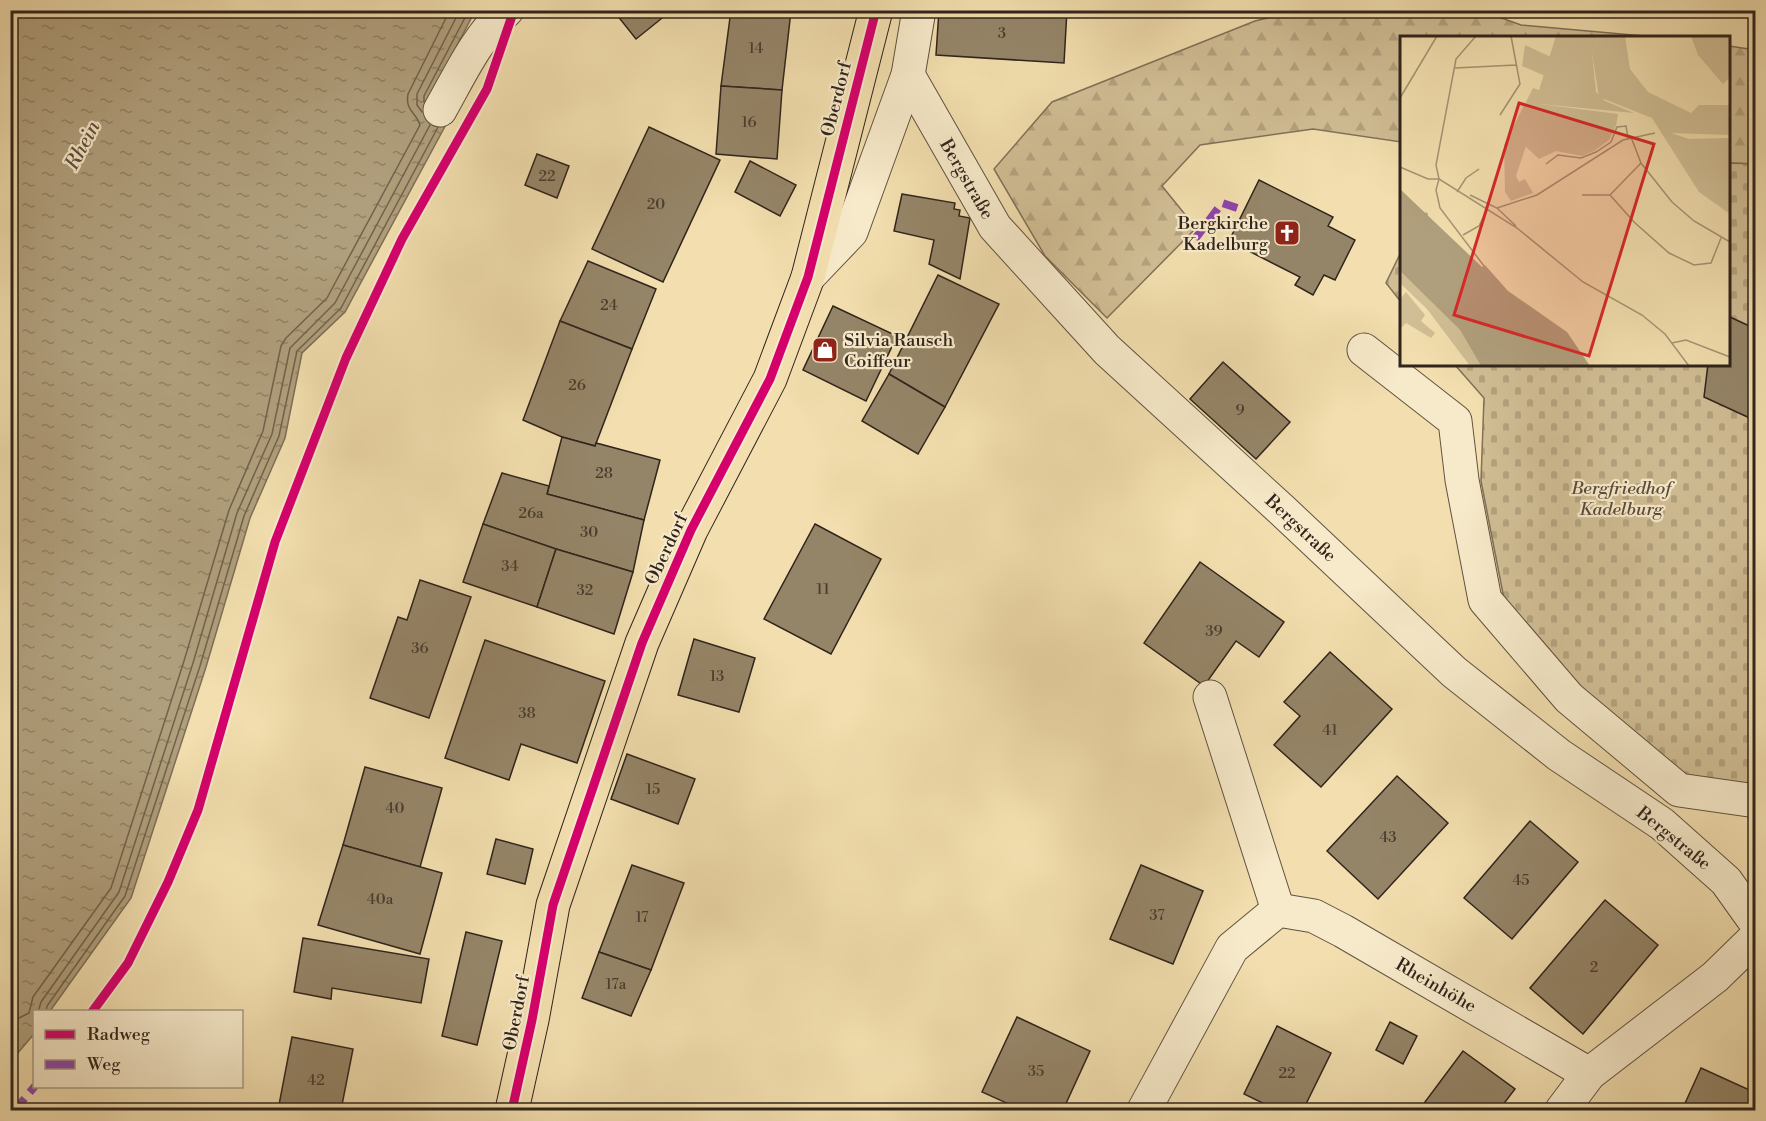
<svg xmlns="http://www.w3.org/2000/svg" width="1766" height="1121" viewBox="0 0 1766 1121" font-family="'Libre Bodoni',serif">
<defs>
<pattern id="forest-firs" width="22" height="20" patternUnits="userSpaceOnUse" patternTransform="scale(1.5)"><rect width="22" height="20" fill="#d1be95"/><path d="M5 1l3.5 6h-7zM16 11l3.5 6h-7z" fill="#b4a380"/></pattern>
<pattern id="cemetery-stones" width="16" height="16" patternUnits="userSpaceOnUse" patternTransform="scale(1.5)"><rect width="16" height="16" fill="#d1be95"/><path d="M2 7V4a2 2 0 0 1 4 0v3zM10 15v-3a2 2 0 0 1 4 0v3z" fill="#b4a380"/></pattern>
<pattern id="water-ripples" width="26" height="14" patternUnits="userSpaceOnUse" patternTransform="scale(1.5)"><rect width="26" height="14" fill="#b09f7c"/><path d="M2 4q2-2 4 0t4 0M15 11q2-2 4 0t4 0" fill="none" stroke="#908165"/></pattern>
</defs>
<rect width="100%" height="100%" fill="#f2deae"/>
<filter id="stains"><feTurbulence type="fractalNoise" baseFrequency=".00333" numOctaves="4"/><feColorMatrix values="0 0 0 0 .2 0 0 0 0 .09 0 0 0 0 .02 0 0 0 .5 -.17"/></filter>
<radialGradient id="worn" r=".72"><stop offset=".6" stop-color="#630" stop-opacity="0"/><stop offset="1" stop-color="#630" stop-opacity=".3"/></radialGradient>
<g fill="url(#forest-firs)" stroke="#807158" stroke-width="1.5">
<polygon points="1296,11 1482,11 1521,25 1655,37 1402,38 1401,142 1313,129 1200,145 1162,186 1196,228 1107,318 1045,256 994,169 1052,102 1255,21"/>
<polygon points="1729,46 1755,50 1755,164 1729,163"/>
</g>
<g fill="url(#cemetery-stones)" stroke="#807158" stroke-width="1.5">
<polygon points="1729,163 1755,164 1755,788 1689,776 1653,751 1574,687 1505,604 1481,481 1484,398 1455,365 1728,364"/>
<polygon points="1401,252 1401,302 1386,283"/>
</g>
<polygon fill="url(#water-ripples)" stroke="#7d6e56" stroke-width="1.5" points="11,11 475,11 429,99 449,119 345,312 302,353 285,438 250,518 206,667 131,898 50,1011 34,1012 34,1034 11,1061"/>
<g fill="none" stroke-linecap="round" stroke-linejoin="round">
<g stroke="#70624c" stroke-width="1.5">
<polyline points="424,102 424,96 469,10"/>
<polyline points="422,112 417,105 417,94 460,10"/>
<polyline points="38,1012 41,1002 119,892 193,663 237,513 272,434 290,348 335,303 430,125"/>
<polyline points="46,1012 47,1006 125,896 200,666 244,516 279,436 297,351 341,308 438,127"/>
<path d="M 10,1027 L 19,1018 L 29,1013 L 33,997 L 111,888 L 184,661 L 229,510 L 263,431 L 281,346 L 286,338 L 327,298 L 420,125 C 416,112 405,111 408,94 L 450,10"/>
</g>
</g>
<g fill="#958568" stroke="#30241c" stroke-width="1.5">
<polygon points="613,10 672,10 636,39"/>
<polygon points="731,10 791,11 782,90 721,86"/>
<polygon points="939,10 1067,10 1064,63 936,55"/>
<polygon points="721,86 782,90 777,159 716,154"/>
<polygon points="649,127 720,160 663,282 592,249"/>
<polygon points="537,154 569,166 557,198 525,185"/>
<polygon points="750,161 796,185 780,216 735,192"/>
<polygon points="1259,180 1333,217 1328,226 1355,240 1335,280 1324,275 1313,295 1295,285 1300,277 1229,241"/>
<polygon points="902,194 955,203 954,209 960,210 959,216 970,218 960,279 929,264 934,240 894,231"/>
<polygon points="588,261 656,289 632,349 560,321"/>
<polygon points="938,275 999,304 945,407 889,374"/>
<polygon points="833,306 897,336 866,401 803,370"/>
<polygon points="1730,317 1756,329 1756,417 1754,420 1704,397 1708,364 1728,364"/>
<polygon points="560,321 632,349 595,446 562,437 523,420"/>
<polygon points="1223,362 1290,422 1256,459 1190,399"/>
<polygon points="889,374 945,407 918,454 862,421"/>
<polygon points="562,437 595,446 596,443 660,460 644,520 547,494"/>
<polygon points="502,473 549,486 547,494 644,520 633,572 556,549 483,524"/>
<polygon points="483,524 556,549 537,607 463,582"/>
<polygon points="815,524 881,559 831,654 764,619"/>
<polygon points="556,549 633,572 614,634 537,607"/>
<polygon points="1200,562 1284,622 1259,657 1236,641 1204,686 1144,643"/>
<polygon points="420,580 471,597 429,718 370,698 398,617 407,620"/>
<polygon points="694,639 755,658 739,712 678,695"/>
<polygon points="485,640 605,681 577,763 521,744 509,780 445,758"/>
<polygon points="1330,652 1392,709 1321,787 1274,745 1300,716 1284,702"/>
<polygon points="627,754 695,779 678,824 611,799"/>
<polygon points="365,767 442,788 420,867 343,845"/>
<polygon points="1397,776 1448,823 1378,899 1327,851"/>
<polygon points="1530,821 1578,862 1512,939 1464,898"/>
<polygon points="496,839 533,849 525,884 487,874"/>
<polygon points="343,845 442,873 420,954 318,925"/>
<polygon points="632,865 684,883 651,970 599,952"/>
<polygon points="1141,865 1203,891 1173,964 1110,939"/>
<polygon points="1605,900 1658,945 1583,1034 1530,988"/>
<polygon points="466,932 502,941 477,1045 442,1036"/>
<polygon points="303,938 429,959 421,1003 332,988 331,999 294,992"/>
<polygon points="599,952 651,970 631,1016 582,998"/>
<polygon points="1017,1017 1090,1051 1063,1110 1022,1110 982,1092"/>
<polygon points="1390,1022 1417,1036 1403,1064 1376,1050"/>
<polygon points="1277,1026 1331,1053 1303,1110 1277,1110 1244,1094"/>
<polygon points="292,1037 353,1049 341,1110 278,1110"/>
<polygon points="1463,1051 1515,1089 1499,1110 1419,1110"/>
<polygon points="1701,1068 1756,1093 1756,1110 1682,1110"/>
</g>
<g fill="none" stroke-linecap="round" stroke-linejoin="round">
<g stroke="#605240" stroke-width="35">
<g id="minor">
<polyline points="908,75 995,227 1107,350 1283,511 1454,672 1559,755 1662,824 1726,881 1756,923"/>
<path d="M 440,110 C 460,75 476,38 507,10"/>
<polyline points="808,277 851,232 908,75 919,10"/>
<polyline points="1364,350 1455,421 1462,480 1485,600 1569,698 1679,790 1756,801"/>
<polyline points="1210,697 1278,910"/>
<polyline points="1144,1110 1232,948 1278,910 1314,916 1343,931 1589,1074"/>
<polyline points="1562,1110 1589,1074 1715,977 1756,937"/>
</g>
</g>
<g stroke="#30241c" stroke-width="35">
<polyline id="major" points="512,1110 532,1020 553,905 642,643 691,530 770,379 808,277 876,10"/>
</g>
<use href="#minor" stroke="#f7eaca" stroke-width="33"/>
<use href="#major" stroke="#f2deae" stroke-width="33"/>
<g stroke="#8e44ad" stroke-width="8" stroke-dasharray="15 8" stroke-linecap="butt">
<polyline points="1195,239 1222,203 1240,209"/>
<polyline points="15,1110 35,1086"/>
</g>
<g stroke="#f7eaca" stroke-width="13">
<g id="cycleway">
<polyline points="92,1012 128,963 168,882 198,810 275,542 346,358 402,239 487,89 514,10"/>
<polyline points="512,1110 532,1020 553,905 642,643 691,530 770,379 808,277 876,10"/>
</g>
</g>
<use href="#cycleway" stroke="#d6006c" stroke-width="9"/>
</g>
<defs>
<g id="church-square" transform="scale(1.35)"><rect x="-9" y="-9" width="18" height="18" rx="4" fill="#8f2418" stroke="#f7eaca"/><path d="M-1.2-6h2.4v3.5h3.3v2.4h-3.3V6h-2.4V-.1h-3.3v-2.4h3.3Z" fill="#fff"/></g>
<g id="shop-square" transform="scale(1.35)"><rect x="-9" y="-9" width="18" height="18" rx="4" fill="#8f2418" stroke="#f7eaca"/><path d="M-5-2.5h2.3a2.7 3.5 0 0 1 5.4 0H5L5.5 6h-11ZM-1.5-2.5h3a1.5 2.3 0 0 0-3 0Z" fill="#fff"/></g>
</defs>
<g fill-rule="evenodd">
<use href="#church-square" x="1287" y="233"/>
<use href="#shop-square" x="825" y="350"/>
</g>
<g text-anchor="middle" stroke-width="4.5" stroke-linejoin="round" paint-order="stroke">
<g font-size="15" fill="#493c2f">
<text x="1002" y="38">3</text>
<text x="756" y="53">14</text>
<text x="749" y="127">16</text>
<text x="547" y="181">22</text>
<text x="656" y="209">20</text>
<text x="609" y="310">24</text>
<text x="577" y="390">26</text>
<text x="1240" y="415">9</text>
<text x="604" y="478">28</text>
<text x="531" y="518">26a</text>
<text x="589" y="537">30</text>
<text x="510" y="571">34</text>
<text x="823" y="594">11</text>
<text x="585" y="595">32</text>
<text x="1214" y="636">39</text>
<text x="420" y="653">36</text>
<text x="717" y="681">13</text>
<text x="527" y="718">38</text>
<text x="1330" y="735">41</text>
<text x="653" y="794">15</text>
<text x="395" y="813">40</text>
<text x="1388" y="842">43</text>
<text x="1521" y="885">45</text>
<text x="380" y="904">40a</text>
<text x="1157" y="920">37</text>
<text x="642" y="922">17</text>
<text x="1594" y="972">2</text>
<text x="616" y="989">17a</text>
<text x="1036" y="1076">35</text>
<text x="1287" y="1078">22</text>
<text x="316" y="1085">42</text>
</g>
<g font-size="18" fill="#30241c" stroke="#f7eaca">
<text transform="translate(836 99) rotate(-76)" y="6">Oberdorf</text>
<text transform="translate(967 179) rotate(60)" y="6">Bergstraße</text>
<text transform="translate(1301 528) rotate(43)" y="6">Bergstraße</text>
<text transform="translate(666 549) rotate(-65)" y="6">Oberdorf</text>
<text transform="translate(1674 838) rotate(39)" y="6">Bergstraße</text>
<text transform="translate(1436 985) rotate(30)" y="6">Rheinhöhe</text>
<text transform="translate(516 1013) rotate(-79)" y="6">Oberdorf</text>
</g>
<g font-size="18" fill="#30241c" stroke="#f7eaca" text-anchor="end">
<text x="1268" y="229">Bergkirche<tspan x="1268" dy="21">Kadelburg</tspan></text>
<text x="844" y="346" text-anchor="start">Silvia Rausch<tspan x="844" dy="21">Coiffeur</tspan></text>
</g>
<g font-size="18" font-style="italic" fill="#584a3a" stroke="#f7eaca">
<text x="1621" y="494">Bergfriedhof<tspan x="1621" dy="21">Kadelburg</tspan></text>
</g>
<g font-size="20" font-style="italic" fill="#5d4f3e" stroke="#f7eaca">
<text transform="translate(82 145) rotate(-62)" y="7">Rhein</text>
</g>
</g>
<g transform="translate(1400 36)">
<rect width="330" height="330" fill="#f2deae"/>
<path d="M 199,0 L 225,0 L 230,33 L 248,56 L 291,77 L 299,69 L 330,69 L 330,99 L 271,97 L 289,103 L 330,102 L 330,178 L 299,156 L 252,82 L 199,61 L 192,17 ZM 291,0 L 330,0 L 330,41 L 323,48 L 298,19 ZM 0,235 L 60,294 L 81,330 L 70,330 L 27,273 L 0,247 ZM 6,256 L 25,279 L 21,285 L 35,297 L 31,302 L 6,287 L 0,293 L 0,263 Z" fill="#d1be95"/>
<path d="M 156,0 L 199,0 L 192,17 L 196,56 L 205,65 L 234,77 L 140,68 L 116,140 L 119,146 L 125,143 L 133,157 L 111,165 L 105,156 L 104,109 L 133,52 L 139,54 Z" fill="#d1be95"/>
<path d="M 125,9 L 151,21 L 145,40 L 122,30 ZM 140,68 L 218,78 L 216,90 L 209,104 L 194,115 L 182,120 L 156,115 L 139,123 L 125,110 Z" fill="#d1be95"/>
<path d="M 0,153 L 82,231 L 85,229 L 108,255 L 167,296 L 190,330 L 81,330 L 60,294 L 0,235 Z" fill="#b09f7c"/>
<path fill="none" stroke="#b09f7c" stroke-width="3" d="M 0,213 L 27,177"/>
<path fill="none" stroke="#a49474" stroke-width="1.5" d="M 76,0 L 56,23 L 36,129 L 39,143 L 117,192 L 183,246 L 242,279 L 265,298 L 289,330M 55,32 L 116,29M 0,62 L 37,0M 100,79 L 120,48 L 111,0M 231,101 L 241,127 L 272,166 L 294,185 L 330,206M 241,127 L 210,159 L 234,186 L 269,217 L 294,229 L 311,227 L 321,202M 146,128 L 158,119 L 181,122 L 196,116 L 211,106 L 217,91 L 226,90 L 228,102M 0,131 L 28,143 L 39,143 L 36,154 L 40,172 L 84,230M 57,156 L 66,142 L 79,133M 70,159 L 97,172 L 116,190M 182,159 L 210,159M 97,172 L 137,159 L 223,104 L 255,97M 63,199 L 79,190 L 87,174M 272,307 L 286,304 L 330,321"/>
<path fill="#d62828" fill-opacity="0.15" stroke="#d62828" stroke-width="3" d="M 119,67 L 254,108 L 189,320 L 54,279 Z"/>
<rect width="330" height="330" fill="none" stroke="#30241c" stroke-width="3"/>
</g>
<rect width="1766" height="1121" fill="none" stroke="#f2deae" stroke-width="36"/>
<rect x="12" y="12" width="1742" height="1097" fill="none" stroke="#30241c" stroke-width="3"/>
<rect x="18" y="18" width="1730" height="1085" fill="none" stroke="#30241c" stroke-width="1.5"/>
<rect x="33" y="1010" width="210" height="78" fill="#f7eaca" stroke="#a79b84" stroke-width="1.5"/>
<rect x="45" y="1030" width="30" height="9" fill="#d6006c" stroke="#a79b84" stroke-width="1.5"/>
<text x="87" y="1040" font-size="18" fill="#30241c">Radweg</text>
<rect x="45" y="1060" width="30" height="9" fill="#8e44ad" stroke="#a79b84" stroke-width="1.5"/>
<text x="87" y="1070" font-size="18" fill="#30241c">Weg</text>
<rect width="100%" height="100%" filter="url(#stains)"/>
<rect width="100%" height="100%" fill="url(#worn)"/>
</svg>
